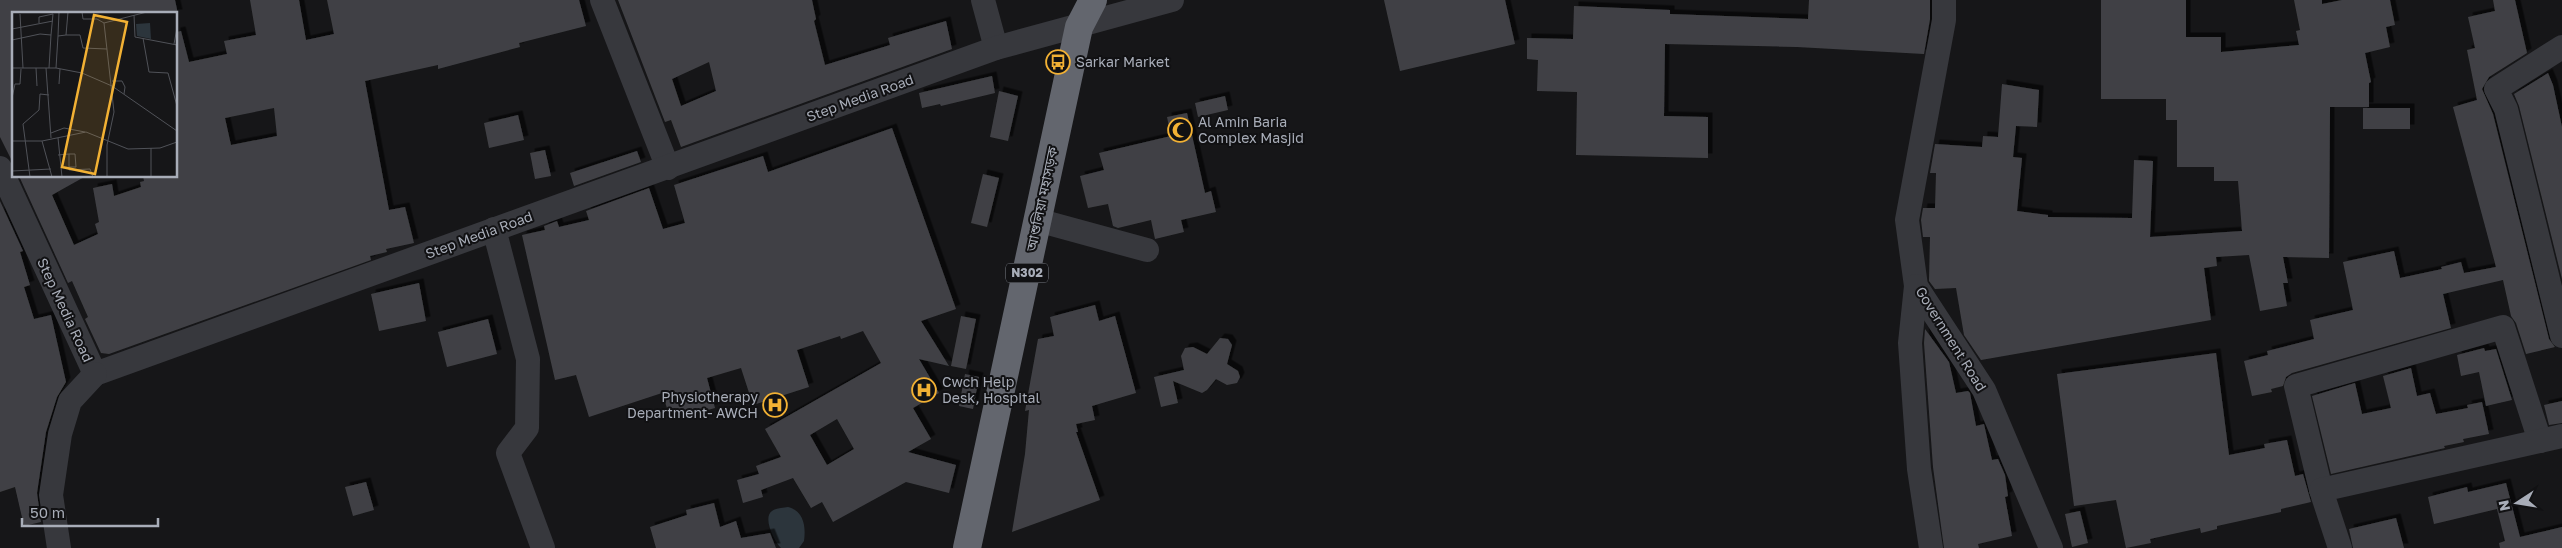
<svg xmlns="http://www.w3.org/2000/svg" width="2562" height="548" viewBox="0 0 2562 548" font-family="'Golos Text','Noto Sans Bengali',sans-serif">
<defs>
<filter id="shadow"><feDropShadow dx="4.5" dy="-4.5" stdDeviation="0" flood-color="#0009"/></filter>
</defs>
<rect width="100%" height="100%" fill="#161618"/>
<path fill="#2c353c" d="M 788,507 C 804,511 806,527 804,541 L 799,548 L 781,548 C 775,542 762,518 772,511 C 776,508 783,508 788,507 Z"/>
<g fill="#404145" fill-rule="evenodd" filter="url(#shadow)">
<polygon points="0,0 175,0 178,14 14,14 14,165 0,137"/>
<path d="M 250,0 L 299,0 L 306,40 L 334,34 L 327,0 L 579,0 L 586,26 L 519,43 L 520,47 L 438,69 L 438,65 L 365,81 L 389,210 L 405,207 L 414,243 L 386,249 L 387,252 L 370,256 L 371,260 L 109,354 L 101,353 L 85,319 L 88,317 L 72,281 L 68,283 L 19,176 L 86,176 L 52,195 L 74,245 L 98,234 L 95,224 L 99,222 L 93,188 L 112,184 L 114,196 L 141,187 L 140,182 L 144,181 L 143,176 L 176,176 L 176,32 L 181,31 L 189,62 L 227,54 L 224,41 L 256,35 ZM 274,108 L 277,136 L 231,145 L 225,118 Z"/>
<path d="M 618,0 L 812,0 L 816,19 L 814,21 L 825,65 L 890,45 L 888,38 L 946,21 L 952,49 L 681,147 L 671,120 L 665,122 ZM 709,62 L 716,91 L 681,106 L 672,79 Z"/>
<polygon points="1384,0 1505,0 1515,44 1400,71"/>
<polygon points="1809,0 1930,0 1930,19 1924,54 1797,47 1665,44 1664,116 1708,117 1708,158 1576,155 1577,92 1537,91 1538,60 1527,59 1527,38 1573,39 1574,6 1670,10 1670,14 1808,19"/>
<polygon points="2101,0 2186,0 2186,37 2221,37 2221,52 2299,45 2296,31 2300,30 2294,0 2322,0 2322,4 2342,0 2390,0 2395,25 2386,27 2390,47 2365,53 2371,82 2369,83 2369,107 2330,107 2329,258 2283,257 2288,283 2283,283 2287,306 2260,311 2249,255 2216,257 2217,266 2204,268 2211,320 1981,360 1964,335 1956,288 1935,289 1929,281 1930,237 1923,237 1921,220 1923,208 1935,208 1936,173 1930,173 1935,144 1982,147 1983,136 1998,137 2002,84 2039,90 2037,127 2016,126 2013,157 2022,158 2017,211 2048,215 2048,217 2132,218 2134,160 2153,161 2150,237 2242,231 2238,181 2214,181 2214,167 2177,167 2177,120 2166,120 2166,99 2101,99"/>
<polygon points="2493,0 2515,0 2527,53 2489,77 2482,89 2493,114 2549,339 2555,347 2526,354 2516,323 2511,316 2503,280 2443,294 2451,328 2292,373 2286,377 2283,386 2271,389 2272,392 2252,396 2244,361 2268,355 2267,351 2314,339 2310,320 2353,310 2343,262 2394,251 2400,278 2442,269 2441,267 2461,262 2464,273 2496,267 2453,107 2477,100 2467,50 2475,48 2468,17 2495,11"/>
<polygon points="2548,73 2553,85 2562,127 2562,279 2519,106 2514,94"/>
<polygon points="992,76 995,93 941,106 940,104 922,108 919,93"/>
<polygon points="999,91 1018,96 1008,141 990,137"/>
<polygon points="1225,96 1228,110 1198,117 1195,103"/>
<rect x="2363" y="108" width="47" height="21"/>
<polygon points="1187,113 1205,193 1211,191 1216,212 1181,220 1184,232 1155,239 1151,220 1118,228 1113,226 1108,204 1088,208 1080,176 1104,170 1099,153 1171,136 1167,117"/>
<polygon points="518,115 524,140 489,148 484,123"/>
<path d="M 892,128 L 956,309 L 921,321 L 949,366 L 919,359 L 939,393 L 913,408 L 931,439 L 908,452 L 956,465 L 949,493 L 906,482 L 833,522 L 822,502 L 811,508 L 793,478 L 761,490 L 763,497 L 743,503 L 737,480 L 759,474 L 756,466 L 781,457 L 765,429 L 881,363 L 863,331 L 841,339 L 840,336 L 797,350 L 809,387 L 753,405 L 741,368 L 707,378 L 715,408 L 671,420 L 662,393 L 589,417 L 576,375 L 555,380 L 522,235 L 545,230 L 544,226 L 557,221 L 559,227 L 589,220 L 586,211 L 649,188 L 663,229 L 685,223 L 674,185 L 763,156 L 768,172 ZM 837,419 L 854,449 L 827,465 L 810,435 Z"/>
<polygon points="545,150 551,176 535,179 530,153"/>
<polygon points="637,151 641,162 574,186 570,173"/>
<polygon points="983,174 999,178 987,227 971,223"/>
<polygon points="0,201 23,251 20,252 30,285 24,287 34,319 51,315 66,382 57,397 46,432 37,493 41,522 24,526 15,487 0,492"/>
<polygon points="419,283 426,321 379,331 371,294"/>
<polygon points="1095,305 1099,321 1115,316 1136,393 1092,406 1095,420 1076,424 1078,432 1076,432 1100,500 1012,532 1025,454 1029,410 1025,411 1038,339 1054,336 1050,317"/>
<polygon points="961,316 976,319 966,369 951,366"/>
<polygon points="488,319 497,354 447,367 438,332"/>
<polygon points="1925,329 1949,362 1956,393 1968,391 1970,393 1976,426 1984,424 1992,460 1998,459 2005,475 2008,496 2005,497 2012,536 1978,544 1979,548 1944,548 1933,467 1924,343"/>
<polygon points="1220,338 1228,339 1232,345 1227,364 1238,371 1240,377 1237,383 1227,385 1216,379 1207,390 1202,393 1173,381 1178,403 1161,407 1154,377 1184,370 1181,356 1185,348 1193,347 1207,354"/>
<polygon points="2484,348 2485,351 2496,349 2512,400 2486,406 2479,372 2461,376 2457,355"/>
<polygon points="2216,353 2229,455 2265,448 2264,444 2287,440 2295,476 2303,474 2311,502 2281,509 2281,512 2217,526 2217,529 2201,533 2200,528 2150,539 2151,543 2126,548 2116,500 2074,506 2057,374"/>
<polygon points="2411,368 2417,396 2430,393 2436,414 2468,408 2467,405 2482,402 2489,434 2463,439 2464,442 2444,446 2445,448 2331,474 2312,396 2355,383 2362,414 2391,408 2383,376"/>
<polygon points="965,374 979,377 973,409 959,406"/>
<polygon points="2562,401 2562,423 2549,425 2544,405"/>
<polygon points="366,482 374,510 353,516 345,487"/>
<polygon points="2506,483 2520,537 2562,527 2562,548 2500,548 2499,543 2505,541 2497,509 2434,524 2428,497 2467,487 2468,492"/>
<polygon points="714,503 720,527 736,521 741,538 770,533 776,548 656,548 650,527 687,515 686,510"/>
<polygon points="2080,511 2088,543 2072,547 2065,514"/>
<polygon points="2396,518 2404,548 2353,548 2349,529"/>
</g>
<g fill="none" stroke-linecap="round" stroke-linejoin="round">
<g stroke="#37383d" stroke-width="24">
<polyline points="602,0 668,168"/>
<polyline points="983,0 996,48"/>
<polyline points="1944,0 1944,20 1907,220 1916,286 1984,390 2051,548"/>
<polyline points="2562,47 2496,89 2506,109 2562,336"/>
<polyline points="0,168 95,374 996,48 1172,0"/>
<polyline points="1037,220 1147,250"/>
<polyline points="494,229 528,359 527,428 508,453 543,548"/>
<polyline points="1916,286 1910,343 1919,469 1931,548"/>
<polyline points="2321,490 2296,386 2503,327 2540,441"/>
<polyline points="59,548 51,495 60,434 70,401 95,374"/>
<polyline points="2340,548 2321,490 2562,436"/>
</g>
<polyline stroke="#63666e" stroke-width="28" points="967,548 1079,27 1093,0"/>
</g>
<defs>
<g id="bus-ring" transform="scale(1.25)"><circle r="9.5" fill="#111113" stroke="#f2b134" stroke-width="1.5"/><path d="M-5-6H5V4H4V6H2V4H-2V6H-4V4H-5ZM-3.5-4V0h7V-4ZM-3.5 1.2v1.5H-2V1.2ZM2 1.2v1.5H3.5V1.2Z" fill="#f2b134"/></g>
<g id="mosque-ring" transform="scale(1.25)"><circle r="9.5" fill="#111113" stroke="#f2b134" stroke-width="1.5"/><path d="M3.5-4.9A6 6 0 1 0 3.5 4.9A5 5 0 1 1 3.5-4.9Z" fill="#f2b134"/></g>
<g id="hospital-ring" transform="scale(1.25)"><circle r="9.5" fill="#111113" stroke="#f2b134" stroke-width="1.5"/><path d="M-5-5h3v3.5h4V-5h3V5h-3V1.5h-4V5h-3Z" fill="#f2b134"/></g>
</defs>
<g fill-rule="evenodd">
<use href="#bus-ring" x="1058" y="62"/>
<use href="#mosque-ring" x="1180" y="130"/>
<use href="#hospital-ring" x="924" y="390"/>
<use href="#hospital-ring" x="775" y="405"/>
</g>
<g text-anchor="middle" stroke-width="4" stroke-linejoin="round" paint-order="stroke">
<rect fill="#111113" stroke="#7b7e86" stroke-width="1" x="1006" y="263.5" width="42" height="19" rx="4"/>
<g font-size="12" font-weight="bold" fill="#a8adb8">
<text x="1027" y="277">N302</text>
</g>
<g font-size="14" fill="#a8adb8" stroke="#111113" text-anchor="start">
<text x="1076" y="67">Sarkar Market</text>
<text x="1198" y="127">Al Amin Baria<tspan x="1198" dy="16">Complex Masjid</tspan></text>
<text x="942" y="387">Cwch Help<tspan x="942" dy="16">Desk, Hospital</tspan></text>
<text x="758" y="402" text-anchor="end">Physiotherapy<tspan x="758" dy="16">Department- AWCH</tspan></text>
</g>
<g font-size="14" fill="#a8adb8" stroke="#111113">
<text transform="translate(860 98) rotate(-20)" y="5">Step Media Road</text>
<text transform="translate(1042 199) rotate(-78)" y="5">আশুলিয়া মহাসড়ক</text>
<text transform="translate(479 235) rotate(-20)" y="5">Step Media Road</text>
<text transform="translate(65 310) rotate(65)" y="5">Step Media Road</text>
<text transform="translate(1951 339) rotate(58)" y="5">Government Road</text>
</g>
</g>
<g transform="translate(12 12)">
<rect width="165" height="165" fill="#161618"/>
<path d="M 138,11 L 139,27 L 125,24 L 124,12 Z" fill="#2c353c"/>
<path fill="none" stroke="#505258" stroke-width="1" d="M 70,0 L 71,7 L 85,7 L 92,11M 8,2 L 11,56M 122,3 L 123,25 L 165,33M 27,11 L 27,5 L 41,2M 0,17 L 41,9M 39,23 L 41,2M 54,23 L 68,23 L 71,36 L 95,37M 46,24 L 47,0M 131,26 L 137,60 L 156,61 L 165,94M 0,28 L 28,22 L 39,23 L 37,56M 162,32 L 165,16M 0,56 L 44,56 L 70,61 L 100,74 L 165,119M 24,56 L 25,74M 34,56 L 39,126M 44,56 L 46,24 L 54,23 L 56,0M 100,69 L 110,69 L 113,75 L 112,82M 47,72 L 48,57M 0,86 L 3,72 L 8,72 L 9,57M 39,121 L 52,116 L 73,120M 46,126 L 50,165M 0,129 L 30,129 L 74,120 L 116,137 L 148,136 L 165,130M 30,129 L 40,165M 139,136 L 139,165M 57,142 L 63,142 L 64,155 L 57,155M 46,143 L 57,142 L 57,158 L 78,157 L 81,165M 0,159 L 39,157M 18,165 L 11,112 L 27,98 L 28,82 L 37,83M 95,165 L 95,133 L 102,100 L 92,11 L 135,0"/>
<path fill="#f2b134" fill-opacity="0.15" stroke="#f2b134" stroke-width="2.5" d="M 82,3 L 115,10 L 83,162 L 50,155 Z"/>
<rect width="165" height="165" fill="none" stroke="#a8adb8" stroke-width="2.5"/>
</g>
<g transform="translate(2517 503) rotate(258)" stroke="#111113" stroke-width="4" paint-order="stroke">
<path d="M0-4L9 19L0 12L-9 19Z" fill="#a8adb8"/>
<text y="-8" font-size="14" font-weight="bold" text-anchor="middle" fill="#a8adb8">N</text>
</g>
<path d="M22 518v8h136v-8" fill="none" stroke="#a8adb8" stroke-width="2.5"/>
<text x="30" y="518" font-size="15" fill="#a8adb8" stroke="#111113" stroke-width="4" paint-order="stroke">50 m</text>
</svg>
